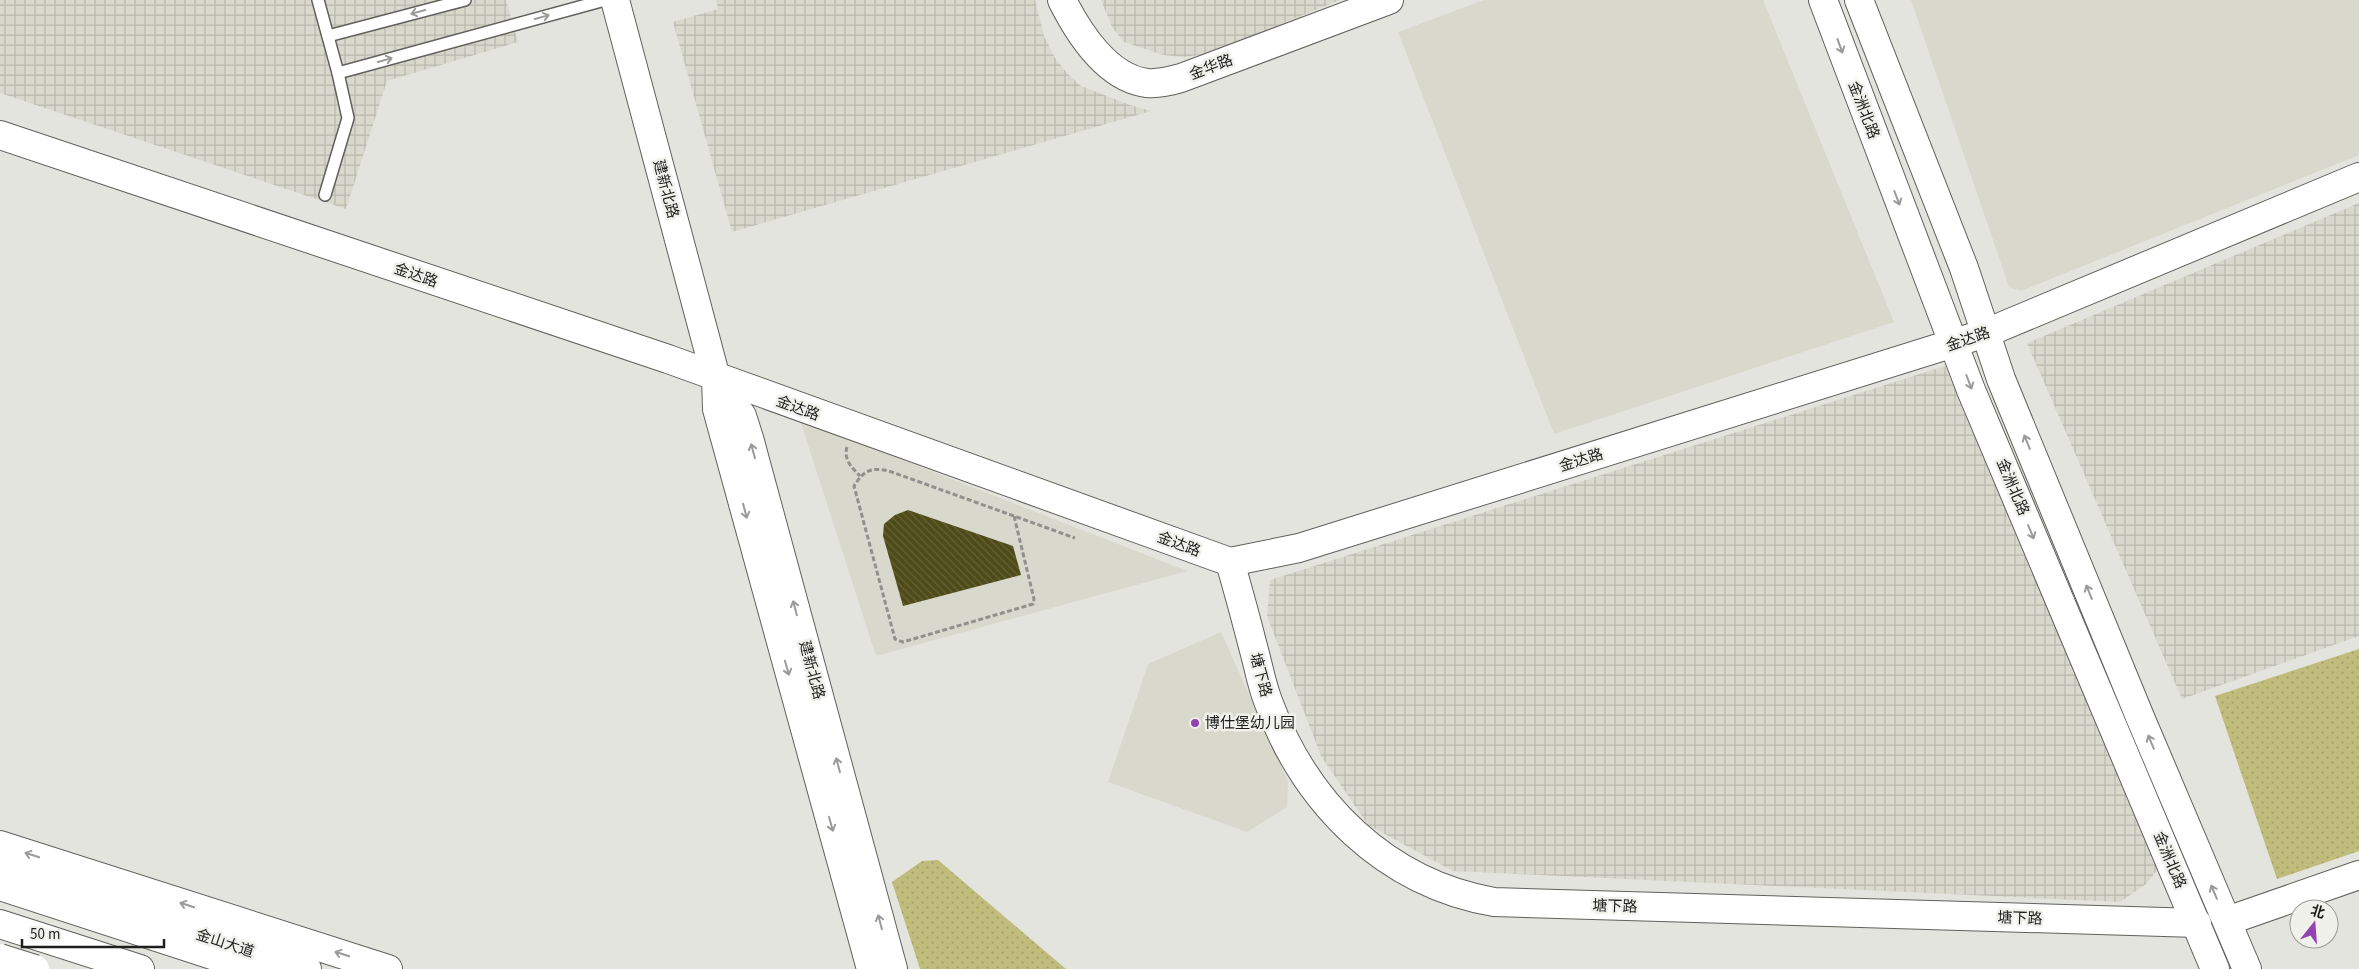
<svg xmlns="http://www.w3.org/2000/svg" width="2359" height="969" viewBox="0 0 2359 969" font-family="'Source Sans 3','Noto Sans SC',sans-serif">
<defs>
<pattern id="industrial-grid" width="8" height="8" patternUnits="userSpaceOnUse" patternTransform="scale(1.25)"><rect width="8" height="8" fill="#d8d8cc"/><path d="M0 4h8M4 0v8" fill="none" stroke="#b9b9af"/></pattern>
<pattern id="grass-dots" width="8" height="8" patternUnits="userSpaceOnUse" patternTransform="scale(1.25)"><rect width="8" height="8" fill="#bfbc7c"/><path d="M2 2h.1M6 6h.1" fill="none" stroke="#a4a16b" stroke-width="1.8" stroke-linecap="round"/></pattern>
<pattern id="building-back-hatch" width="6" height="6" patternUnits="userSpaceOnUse" patternTransform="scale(1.25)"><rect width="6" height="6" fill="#4e4b18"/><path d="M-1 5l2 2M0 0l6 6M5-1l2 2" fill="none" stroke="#646239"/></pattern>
</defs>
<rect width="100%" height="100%" fill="#e4e4df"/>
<g fill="#d8d8cc">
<polygon points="1484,0 1763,0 1894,322 1554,434 1398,32"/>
<polygon points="1911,0 2359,0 2359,155 2021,291 2009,287"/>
<polygon points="800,420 1187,571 876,656"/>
<polygon points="1221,632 1288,781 1287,807 1247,832 1108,782 1148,664"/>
</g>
<g fill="url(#industrial-grid)">
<polygon points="0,0 506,0 518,42 387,81 346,209 0,93"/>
<polygon points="716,0 1035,0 1044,36 1055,58 1067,73 1081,86 1130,105 1151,111 732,232 673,22 718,9"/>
<polygon points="1101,0 1340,0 1207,54 1184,57 1163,55 1124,42 1112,27"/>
<polygon points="2359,203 2359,636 2182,699 2027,343"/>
<polygon points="1945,366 2158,869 2146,884 2120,902 1453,871 1368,825 1321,756 1267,616 1270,580"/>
</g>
<g fill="url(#grass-dots)">
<polygon points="2359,649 2359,851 2277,879 2215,696"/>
<polygon points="938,860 1066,969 920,969 892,882 922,861"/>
</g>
<polygon fill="url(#building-back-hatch)" points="908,510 1013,546 1021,575 903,606 883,536 884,524 895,515"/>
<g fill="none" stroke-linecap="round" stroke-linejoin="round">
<g stroke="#60605c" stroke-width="14">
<g id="service">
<polyline points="318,0 338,73 348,118 325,195"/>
<polyline points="328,36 465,0"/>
<polyline points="338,73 605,0"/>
</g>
</g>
<g stroke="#60605c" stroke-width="30">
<g id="tertiary">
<path d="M 1062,0 C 1078,32 1107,78 1147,83 C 1159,84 1170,81 1181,78 L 1389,0"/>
<polyline points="0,135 668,359 1230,562 1299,548 1986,333 2359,177"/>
<path d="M 1230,562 C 1239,593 1247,623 1255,654 C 1259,669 1262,686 1268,701 C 1305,803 1385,883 1494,902 L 2197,923"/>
<polyline points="2227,921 2359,875"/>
</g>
</g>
<g stroke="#60605c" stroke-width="30">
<g id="secondary">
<polyline points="615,0 716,378 717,409 871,969"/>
<polyline points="1823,0 1971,390 2215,969"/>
<polyline points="1859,0 1964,268 2001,379 2140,717 2247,969"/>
<polyline points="716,378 742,416 749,438 893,969"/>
<polyline points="0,871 307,969"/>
</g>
</g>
<g stroke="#60605c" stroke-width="30">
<g id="trunk">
<polyline points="0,845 388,969"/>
<polyline points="0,886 255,969"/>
<polyline points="0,924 140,969"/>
</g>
</g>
<g stroke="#90908d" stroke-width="3" stroke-dasharray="5 2.5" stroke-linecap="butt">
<path d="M 847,447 C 843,459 852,468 860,476"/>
<path d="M 1014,516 L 1034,599 L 1033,604 L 903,642 L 895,639 L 854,486 C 864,470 871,467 889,471 L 1075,538"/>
</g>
<use href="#service" stroke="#fff" stroke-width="11"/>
<use href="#tertiary" stroke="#fff" stroke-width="28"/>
<use href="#secondary" stroke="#fff" stroke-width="28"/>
<use href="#trunk" stroke="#fff" stroke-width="28"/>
<g stroke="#60605c" stroke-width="30" stroke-linecap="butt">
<polyline id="trunk-bridge" points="0,958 35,969"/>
</g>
<use href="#trunk-bridge" stroke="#fff" stroke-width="28"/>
</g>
<defs><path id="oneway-shaft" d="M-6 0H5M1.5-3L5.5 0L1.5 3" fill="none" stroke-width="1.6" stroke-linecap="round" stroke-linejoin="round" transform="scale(1.25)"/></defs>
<g stroke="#9a9a99">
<use href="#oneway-shaft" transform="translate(418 12) rotate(165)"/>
<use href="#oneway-shaft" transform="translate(542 17) rotate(-15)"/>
<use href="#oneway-shaft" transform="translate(1840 46) rotate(70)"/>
<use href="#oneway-shaft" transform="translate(385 60) rotate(-15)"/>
<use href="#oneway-shaft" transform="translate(1897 198) rotate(69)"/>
<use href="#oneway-shaft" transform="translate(1969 382) rotate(69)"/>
<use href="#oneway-shaft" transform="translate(2027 442) rotate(-112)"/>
<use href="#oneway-shaft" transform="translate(753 451) rotate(-105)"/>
<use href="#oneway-shaft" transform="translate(745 511) rotate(75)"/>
<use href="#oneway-shaft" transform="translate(2031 532) rotate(67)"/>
<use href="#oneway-shaft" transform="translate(2089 592) rotate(-112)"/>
<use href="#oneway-shaft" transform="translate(795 608) rotate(-105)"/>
<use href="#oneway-shaft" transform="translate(787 668) rotate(74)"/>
<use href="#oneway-shaft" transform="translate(2151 742) rotate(-113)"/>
<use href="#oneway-shaft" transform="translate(838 765) rotate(-105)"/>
<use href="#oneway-shaft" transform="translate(831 824) rotate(74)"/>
<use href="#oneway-shaft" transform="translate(32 855) rotate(-162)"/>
<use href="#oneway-shaft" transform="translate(2214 892) rotate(-113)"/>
<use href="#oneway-shaft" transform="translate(187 905) rotate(-162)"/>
<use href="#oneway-shaft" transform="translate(880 922) rotate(-105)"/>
<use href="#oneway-shaft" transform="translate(342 954) rotate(-162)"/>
</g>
<circle fill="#9442b1" stroke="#f1f1ec" stroke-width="2" cx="1195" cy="723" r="5"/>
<g text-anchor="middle" stroke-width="5" stroke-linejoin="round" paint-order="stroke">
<g font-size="15" fill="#1e1e1d" stroke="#f1f1ec">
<text transform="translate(1211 67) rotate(-21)" y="5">金华路</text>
<text transform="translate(1864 110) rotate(69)" y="5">金洲北路</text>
<text transform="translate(666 189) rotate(75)" y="5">建新北路</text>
<text transform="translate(416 275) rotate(19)" y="5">金达路</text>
<text transform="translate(1968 339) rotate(-19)" y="5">金达路</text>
<text transform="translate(798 408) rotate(20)" y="5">金达路</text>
<text transform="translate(1581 460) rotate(-17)" y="5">金达路</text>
<text transform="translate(2013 487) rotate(67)" y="5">金洲北路</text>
<text transform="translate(1179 544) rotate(20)" y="5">金达路</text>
<text transform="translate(812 670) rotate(75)" y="5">建新北路</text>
<text transform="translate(1261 675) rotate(75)" y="5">塘下路</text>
<text transform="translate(2170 860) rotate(67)" y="5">金洲北路</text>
<text transform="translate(1615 906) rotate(2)" y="5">塘下路</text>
<text transform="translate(2020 918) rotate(2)" y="5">塘下路</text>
<text transform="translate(225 943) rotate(18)" y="5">金山大道</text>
</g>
<g font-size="15" fill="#1e1e1d" stroke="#f1f1ec" text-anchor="start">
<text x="1205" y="728">博仕堡幼儿园</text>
</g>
</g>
<g transform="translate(2314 924) rotate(17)"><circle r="24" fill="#f1f1ec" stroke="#9d9d99"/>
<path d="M0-4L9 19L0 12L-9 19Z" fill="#9442b1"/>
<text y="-8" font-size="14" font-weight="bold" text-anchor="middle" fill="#1e1e1d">北</text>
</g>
<path d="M22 939v8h142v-8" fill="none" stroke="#1e1e1d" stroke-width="2.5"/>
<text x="30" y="939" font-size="15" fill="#1e1e1d" stroke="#f1f1ec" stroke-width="4" paint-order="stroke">50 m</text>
</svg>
